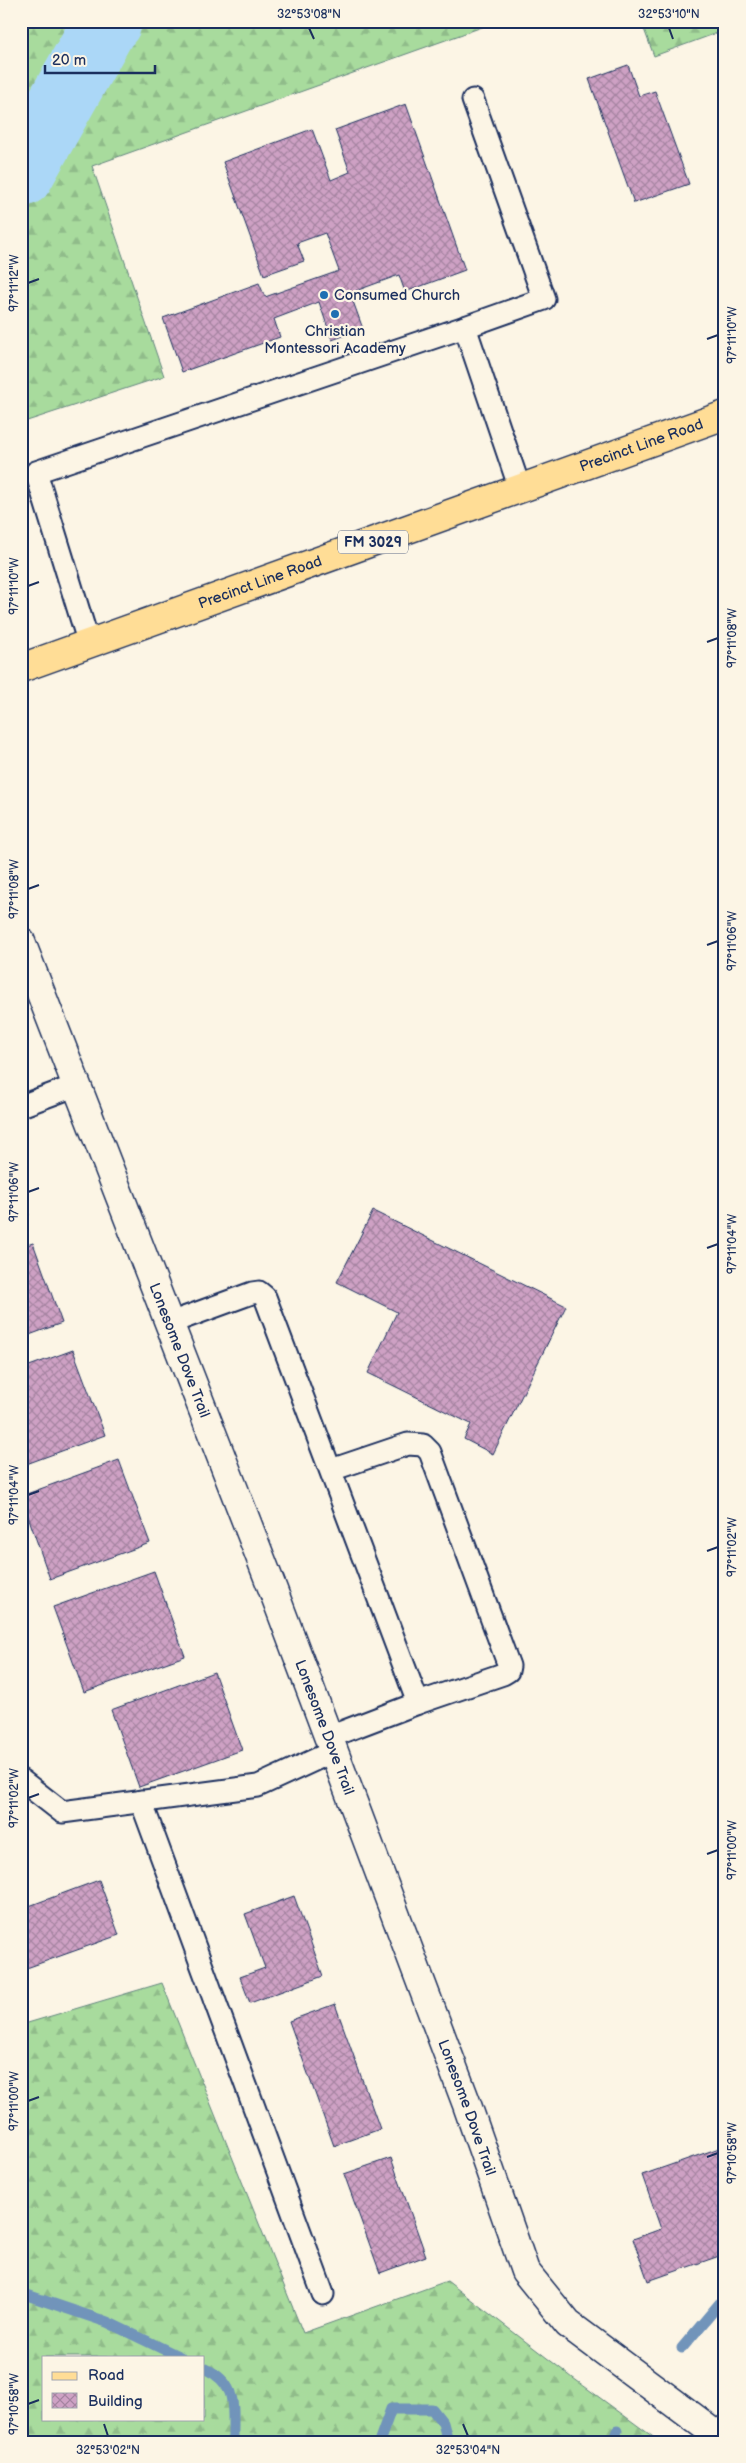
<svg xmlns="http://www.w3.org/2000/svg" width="746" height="2463" viewBox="0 0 746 2463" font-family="'Balsamiq Sans',sans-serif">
<defs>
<pattern id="forest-firs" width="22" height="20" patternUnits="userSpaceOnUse" patternTransform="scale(1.25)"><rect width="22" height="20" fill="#a8db9d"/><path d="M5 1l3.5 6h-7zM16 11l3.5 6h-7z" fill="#90bc8a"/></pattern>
<pattern id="building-cross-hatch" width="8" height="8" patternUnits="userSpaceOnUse" patternTransform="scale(1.25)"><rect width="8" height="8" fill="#cea1c4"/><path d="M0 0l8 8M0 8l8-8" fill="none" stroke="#a684a2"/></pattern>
</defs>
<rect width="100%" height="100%" fill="#fcf5e5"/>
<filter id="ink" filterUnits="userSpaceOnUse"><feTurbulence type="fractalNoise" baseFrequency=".02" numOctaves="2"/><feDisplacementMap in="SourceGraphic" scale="10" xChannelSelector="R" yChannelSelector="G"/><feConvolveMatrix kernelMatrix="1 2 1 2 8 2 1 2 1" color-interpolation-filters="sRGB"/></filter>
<g filter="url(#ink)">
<g fill="url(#forest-firs)" stroke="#62857e" fill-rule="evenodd">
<polygon points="21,21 499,21 92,166 164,376 21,423"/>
<polygon points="641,21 725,21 725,30 654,56"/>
<path d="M 162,1983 L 303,2333 L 447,2281 L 573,2378 L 660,2442 L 21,2442 L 21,2025 ZM 44,2357 L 204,2357 L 204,2419 L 44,2419 Z"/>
</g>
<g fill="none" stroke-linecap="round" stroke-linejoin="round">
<g stroke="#7194ba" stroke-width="11">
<polyline points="21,2293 107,2322 180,2357"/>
<polyline points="682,2348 720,2303 725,2301"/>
<path d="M 204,2368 C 240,2385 232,2407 233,2442"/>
<polyline points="379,2442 391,2409 432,2409 443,2423 448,2442"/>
<polyline points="613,2442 617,2431"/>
</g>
<polyline stroke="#abd7f7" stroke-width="66" points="21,174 104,26 109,21"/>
</g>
<g fill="url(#building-cross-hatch)" stroke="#1b2f5e">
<polygon points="628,65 639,96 655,91 689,184 634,203 589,79"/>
<polygon points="406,104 465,270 405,292 399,275 350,293 363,329 332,340 319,302 274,319 280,337 182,372 163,318 259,283 265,297 339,271 325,233 297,243 304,261 264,275 223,162 312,129 331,180 350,172 335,130"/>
<polygon points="21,1194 29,1215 21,1218"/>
<polygon points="373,1211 566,1306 493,1454 464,1439 471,1424 368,1373 397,1312 337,1282"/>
<polygon points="33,1243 62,1323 21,1338 21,1247"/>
<polygon points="73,1350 105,1435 21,1466 21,1369"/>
<polygon points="119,1460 150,1543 50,1579 21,1496"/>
<polygon points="154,1571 185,1656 84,1692 53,1607"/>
<polygon points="214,1672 242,1750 139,1787 111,1710"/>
<polygon points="99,1880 119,1935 21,1970 21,1909"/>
<polygon points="294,1896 323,1976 250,2003 240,1977 265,1968 245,1914"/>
<polygon points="335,2004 380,2129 334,2146 289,2021"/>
<polygon points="725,2146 725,2254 648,2281 633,2239 661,2229 642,2175"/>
<polygon points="391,2158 426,2256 380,2273 344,2174"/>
</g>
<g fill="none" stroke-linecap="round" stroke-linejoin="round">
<g stroke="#1b2f5e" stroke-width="25">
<g id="service">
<polyline points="473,100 544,299 465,327 520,489"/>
<polyline points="89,644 36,472 465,327"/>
<polyline points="21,1106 77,1085"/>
<polyline points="170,1323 252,1293 259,1292 265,1297 418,1703 329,1737"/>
<polyline points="331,1470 408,1444 423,1445 430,1452 509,1666 508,1671 503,1674 418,1703"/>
<polyline points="21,1780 62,1812 258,1786 334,1751"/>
<polyline points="141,1801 323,2294"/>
</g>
</g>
<g stroke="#1b2f5e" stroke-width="31">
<g id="minor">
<path id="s1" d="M 21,942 L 273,1590 L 466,2102 L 525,2271 L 568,2324 L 725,2441"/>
</g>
</g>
<g stroke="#1b2f5e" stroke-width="31">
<g id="primary">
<path id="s2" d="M 21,668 L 725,415"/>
</g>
</g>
<use href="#service" stroke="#fcf5e5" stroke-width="21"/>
<use href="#minor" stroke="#fcf5e5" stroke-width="28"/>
<use href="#primary" stroke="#ffdd96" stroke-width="28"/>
</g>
</g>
<path fill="none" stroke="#1b2f5e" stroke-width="2" d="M 309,28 L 314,39M 669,28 L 673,39M 28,283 L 39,279M 707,339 L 718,335M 28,586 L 39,582M 707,642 L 718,638M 28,889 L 39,885M 707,945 L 718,941M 28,1192 L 39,1188M 707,1248 L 718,1244M 28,1495 L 39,1491M 707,1551 L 718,1547M 28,1798 L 39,1794M 707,1854 L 718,1850M 28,2101 L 39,2097M 707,2157 L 718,2153M 28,2404 L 39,2400M 104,2424 L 108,2436M 463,2424 L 468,2436"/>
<g fill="#1f6fb2" stroke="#fcf5e5" stroke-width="2">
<circle cx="324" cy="295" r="5"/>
<circle cx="335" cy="314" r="5"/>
</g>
<g text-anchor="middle" stroke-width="4.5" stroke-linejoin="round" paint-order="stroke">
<rect fill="#fcf5e5" stroke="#5e6a86" stroke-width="1" x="338" y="530.5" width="70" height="23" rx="4"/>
<g font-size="14" font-weight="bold" fill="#1b2f5e">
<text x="373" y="547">FM 3029</text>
</g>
<g font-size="15" fill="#1b2f5e" stroke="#fcf5e5" text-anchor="start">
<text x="334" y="300">Consumed Church</text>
<text x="335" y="336" text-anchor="middle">Christian<tspan x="335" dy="17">Montessori Academy</tspan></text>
</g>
<g font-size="15" fill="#1b2f5e" stroke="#fcf5e5">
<text dy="5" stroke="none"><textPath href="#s2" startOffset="659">Precinct Line Road</textPath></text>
<text dy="5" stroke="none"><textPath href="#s2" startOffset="254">Precinct Line Road</textPath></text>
<text dy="5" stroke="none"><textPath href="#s1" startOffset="438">Lonesome Dove Trail</textPath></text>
<text dy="5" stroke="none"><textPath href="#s1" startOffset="842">Lonesome Dove Trail</textPath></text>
<text dy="5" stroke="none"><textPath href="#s1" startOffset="1248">Lonesome Dove Trail</textPath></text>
</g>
</g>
<rect width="746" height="2463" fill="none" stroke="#fcf5e5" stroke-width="55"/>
<rect x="42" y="2356" width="162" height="65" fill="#fcf5e5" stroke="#a2a6af"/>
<rect x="52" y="2372" width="25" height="8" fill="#ffdd96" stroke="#a2a6af"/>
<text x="88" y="2380" font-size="15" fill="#1b2f5e">Road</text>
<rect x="52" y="2393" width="25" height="15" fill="url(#building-cross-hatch)" stroke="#a2a6af"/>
<text x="88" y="2406" font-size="15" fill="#1b2f5e">Building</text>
<path d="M45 65v8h110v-8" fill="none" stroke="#1b2f5e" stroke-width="2.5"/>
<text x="52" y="65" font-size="15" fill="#1b2f5e" stroke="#fcf5e5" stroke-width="4" paint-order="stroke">20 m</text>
<rect x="28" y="28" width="690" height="2408" fill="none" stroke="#1b2f5e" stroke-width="2"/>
<g font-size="12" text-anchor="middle" fill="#1b2f5e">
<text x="309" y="18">32°53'08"N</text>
<text x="669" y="18">32°53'10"N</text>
<text transform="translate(14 283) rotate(-90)" y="4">97°11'12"W</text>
<text transform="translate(732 335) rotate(-90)" y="4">97°11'10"W</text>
<text transform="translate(14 586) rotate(-90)" y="4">97°11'10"W</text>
<text transform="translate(732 638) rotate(-90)" y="4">97°11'08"W</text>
<text transform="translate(14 889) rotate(-90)" y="4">97°11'08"W</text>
<text transform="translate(732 941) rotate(-90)" y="4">97°11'06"W</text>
<text transform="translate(14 1192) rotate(-90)" y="4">97°11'06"W</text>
<text transform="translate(732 1244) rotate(-90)" y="4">97°11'04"W</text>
<text transform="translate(14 1495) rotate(-90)" y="4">97°11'04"W</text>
<text transform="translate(732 1547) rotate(-90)" y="4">97°11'02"W</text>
<text transform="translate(14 1798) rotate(-90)" y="4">97°11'02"W</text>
<text transform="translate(732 1850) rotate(-90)" y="4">97°11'00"W</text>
<text transform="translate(14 2101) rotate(-90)" y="4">97°11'00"W</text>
<text transform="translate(732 2153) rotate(-90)" y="4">97°10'58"W</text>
<text transform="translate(14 2404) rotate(-90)" y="4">97°10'58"W</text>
<text x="108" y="2454">32°53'02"N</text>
<text x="468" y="2454">32°53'04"N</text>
</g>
</svg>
